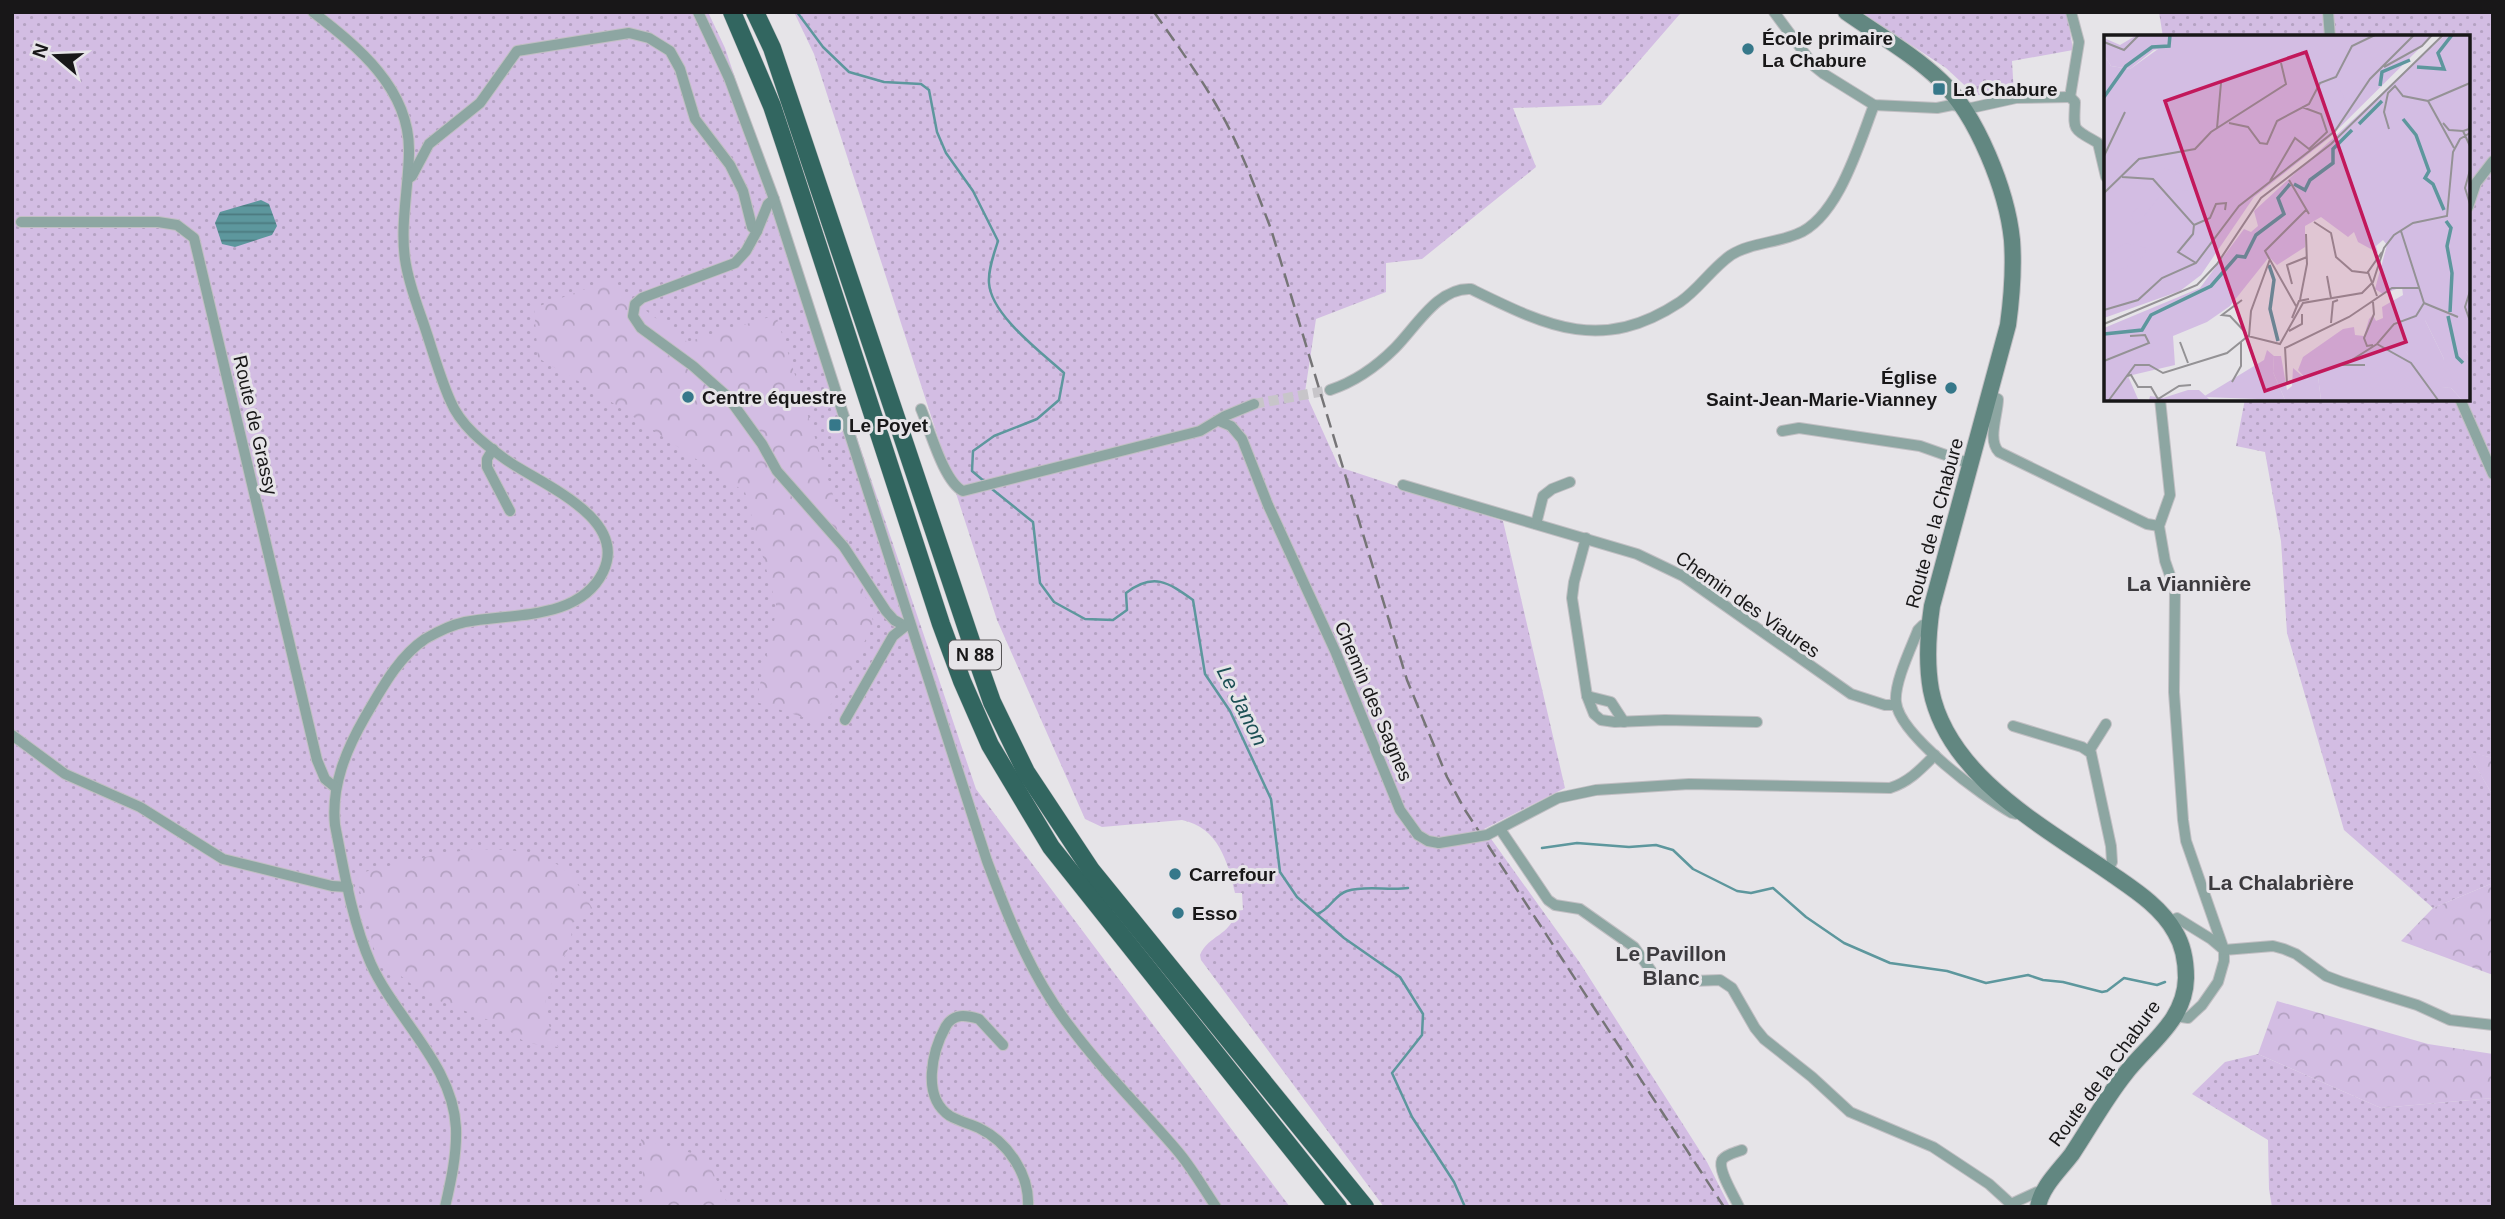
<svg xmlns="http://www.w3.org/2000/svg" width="2505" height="1219" viewBox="0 0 2505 1219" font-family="Helvetica,sans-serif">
<defs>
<pattern id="grass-dots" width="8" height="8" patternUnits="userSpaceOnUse" patternTransform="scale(1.75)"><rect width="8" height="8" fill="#d3bde3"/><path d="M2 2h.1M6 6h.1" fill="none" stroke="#b4a2c2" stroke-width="1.8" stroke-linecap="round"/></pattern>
<pattern id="forest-crowns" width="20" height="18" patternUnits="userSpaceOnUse" patternTransform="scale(1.75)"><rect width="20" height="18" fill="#d3bde3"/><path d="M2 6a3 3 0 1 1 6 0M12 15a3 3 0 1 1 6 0" fill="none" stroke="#b4a2c2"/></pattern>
<pattern id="water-rules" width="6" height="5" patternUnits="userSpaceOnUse" patternTransform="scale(1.75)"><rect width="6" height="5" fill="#5d979d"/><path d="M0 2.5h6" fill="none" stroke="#4c7a7f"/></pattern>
</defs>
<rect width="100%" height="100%" fill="#e6e4e8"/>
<g fill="url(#grass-dots)">
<polygon points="12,12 708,12 725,48 976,789 1290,1207 12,1207"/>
<path d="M 794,12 L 1683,12 L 1679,15 L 1601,105 L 1513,108 L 1536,167 L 1422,259 L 1386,263 L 1386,292 L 1316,319 L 1305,392 L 1339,467 L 1503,521 L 1565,788 L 1484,829 L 1580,963 L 1707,1162 L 1730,1207 L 1384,1207 L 1201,960 L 1200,955 C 1208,935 1231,936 1236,911 L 1243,910 L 1242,893 L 1235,893 C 1228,862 1218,827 1182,820 L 1102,827 L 1085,819 L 997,620 L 814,54 Z"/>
<polygon points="1861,12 2067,12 2073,50 2012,61 2014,95 1975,95 1946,68"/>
<polygon points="2159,12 2493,12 2493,758 2468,752 2493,796 2493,883 2433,908 2344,830 2287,633 2281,541 2265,452 2236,446 2245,399 2468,399 2468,37 2163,37"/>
<polygon points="2258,1054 2381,1108 2493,1098 2493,1207 2272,1207 2269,1189 2268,1140 2192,1094 2225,1062"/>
</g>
<g fill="url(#forest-crowns)">
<polygon points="607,281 687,342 776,315 874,624 821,723 756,702 777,608 745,492 592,389 538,358 534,308"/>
<polygon points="2467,751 2493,758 2493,796"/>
<path d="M 473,849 C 506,850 545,848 570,875 C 580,885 587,900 594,911 L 572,923 L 571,943 L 546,995 L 544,1013 L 558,1047 L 526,1043 L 501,1025 L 427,996 L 376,957 L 356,874 L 430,856 Z"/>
<polygon points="2493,883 2493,975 2401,941 2433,908"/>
<polygon points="2277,1001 2428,1044 2493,1054 2493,1098 2381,1108 2258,1054"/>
<polygon points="641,1139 706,1157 729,1207 645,1207"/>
</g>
<polygon fill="url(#water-rules)" points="261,200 269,204 277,226 272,235 235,247 222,244 215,223 220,212"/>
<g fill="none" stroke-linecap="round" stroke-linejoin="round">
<g stroke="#5d979d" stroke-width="2.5">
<path d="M 797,12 L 823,47 L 849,72 L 884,82 L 921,84 L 929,90 L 937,132 L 946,153 L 973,191 L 998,241 C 994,254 988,269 989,283 C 991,315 1041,352 1064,373 L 1059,400 L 1037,419 L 994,436 L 973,451 L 972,471 L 985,482"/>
<path d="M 992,489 L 1033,522 L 1040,583 L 1054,602 L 1085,619 L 1113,620 L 1127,610 L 1126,593 C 1153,572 1168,582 1193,600 L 1205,674 L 1230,711 L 1271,799 L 1280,872 L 1297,897 L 1344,938 L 1400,977 L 1423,1014 L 1422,1035 L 1392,1073 L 1412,1117 L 1454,1182 L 1465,1207"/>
<polyline points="1542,848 1577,843 1629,847 1656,845 1673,850 1693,869 1737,891 1751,893 1773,888 1806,917 1844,943 1890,963 1947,971 1986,983 2028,975 2043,980 2063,982 2102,992 2107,991 2124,978 2157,985 2165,982"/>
<path d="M 1317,914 C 1330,910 1334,895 1347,891 C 1366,885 1389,891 1408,888"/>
</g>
<polyline stroke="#c7c5c9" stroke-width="10" stroke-dasharray="10 5" stroke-linecap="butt" points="1254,404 1330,390"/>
<g stroke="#c1bfc3" stroke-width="12">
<g id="minor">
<path d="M 313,12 C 358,47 409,88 409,150 C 409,186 400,223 405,259 C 408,281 416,302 423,322 C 432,348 439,375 450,400 C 460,425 483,443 505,459 C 536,482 630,517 603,572 C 579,621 510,613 465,622 C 451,625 437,632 425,639 C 398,657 381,690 365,717 C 346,750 331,786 335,825 C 344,871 352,921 371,964 C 396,1019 453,1065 456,1128 C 457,1154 451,1181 445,1207"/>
<path d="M 698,12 L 729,78 L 774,199 L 987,861 C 1009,920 1032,978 1071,1028 C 1104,1073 1144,1111 1180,1154 C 1193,1170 1204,1189 1216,1207"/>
<polyline points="1774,12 1814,66 1824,74 1874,105 1937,108 1952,105 1971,108 2016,98 2070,97"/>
<polyline points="2328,12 2330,37"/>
<path d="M 2070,97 L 2075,102 C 2074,132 2071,127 2098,143 L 2106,177"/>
<polyline points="2070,97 2079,42 2071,12"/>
<polyline points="409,178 412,176 429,144 480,103 517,51 629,33 649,38 670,51 680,69 695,119 730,165 743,191 752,227 757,231 746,251 735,263 642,298 635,304 633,316 641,328 693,366 728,397 762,444 777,471 844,547 886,611 894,620 905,626"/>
<polyline points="2468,207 2476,183 2493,161"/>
<polyline points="21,222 158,222 177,225 194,238 317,760 325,779 336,788"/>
<polyline points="757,231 768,204 774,199"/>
<path d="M 1330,390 C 1354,382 1377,366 1395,348 C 1416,327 1438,287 1471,289 C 1547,326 1601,354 1680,302 C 1699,289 1712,268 1731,255 C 1750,243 1776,243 1797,234 C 1838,218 1859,144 1874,105"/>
<path d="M 1990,395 L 1998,399 C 1998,414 1987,440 1999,452 L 2147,524 L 2159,526"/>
<polyline points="2160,399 2170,495 2159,526 2165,561 2175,590 2174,692 2183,820 2186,841 2224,950 2224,961 2218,982 2202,1005 2188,1018 2175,1016"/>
<polyline points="2460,399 2493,474"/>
<path d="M 921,409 C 930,430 944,482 963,491 L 1200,431 L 1225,416 L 1254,404"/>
<polyline points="1219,421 1231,426 1242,439 1268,505 1336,653 1400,810 1418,835 1428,841 1439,843"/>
<polyline points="1782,431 1799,428 1920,446 1971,464"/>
<polyline points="493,449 487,459 487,467 510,511"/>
<polyline points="1403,485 1637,554 1683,576 1851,694 1885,705 1896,705"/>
<polyline points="1536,524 1543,496 1552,489 1570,482"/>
<polyline points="1586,538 1574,582 1572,598 1587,696 1594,714 1601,720 1615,722 1665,720 1757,722"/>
<path d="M 1930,625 L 1923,625 L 1918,630 C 1911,648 1894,683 1896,702 C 1899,735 1983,797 2012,813 L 2016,814 L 2018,811"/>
<polyline points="1587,696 1611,702 1624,722"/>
<polyline points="845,720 893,636 908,624"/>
<polyline points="2013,726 2082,747 2091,753 2111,846 2112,862 2107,870"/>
<polyline points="12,735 65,774 140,807 223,859 332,886 348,887"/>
<polyline points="2089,751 2106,724"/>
<polyline points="1500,829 1548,900 1555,905 1580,909 1634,947 1657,979 1667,982 1720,980 1732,988 1755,1028 1764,1039 1812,1077 1850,1112 1933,1147 1989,1184 2011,1204 2037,1192 2042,1194"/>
<path d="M 1487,835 L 1558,798 L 1596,790 L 1689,784 L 1890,788 C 1909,782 1921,769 1935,755"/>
<polyline points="2169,922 2177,918 2211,939 2224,950"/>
<polyline points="2224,950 2273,946 2284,949 2296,954 2326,976 2342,982 2417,1005 2450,1020 2493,1025"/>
<path d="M 1003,1045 L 979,1019 C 966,1015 954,1013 946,1026 C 932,1051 921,1097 950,1116 C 959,1121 970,1124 979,1128 C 1008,1142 1030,1175 1028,1207"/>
<path d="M 1739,1207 C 1735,1197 1717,1170 1722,1160 C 1725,1155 1736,1152 1742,1150"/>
</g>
</g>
<g stroke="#c1bfc3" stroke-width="18">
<path id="secondary" d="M 1846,12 C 1877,34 1913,54 1941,81 C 1977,115 2007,191 2012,240 C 2014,268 2012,296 2008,325 L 1932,606 C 1928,633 1926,662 1931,690 C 1948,777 2046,828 2113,875 C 2136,891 2161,907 2175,932 C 2183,945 2186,963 2186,978 C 2185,1021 2149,1043 2125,1074 C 2105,1099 2090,1127 2072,1154 C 2060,1170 2041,1187 2038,1207"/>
</g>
<g stroke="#c1bfc3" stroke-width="19">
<g id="trunk">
<polyline points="732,12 772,106 787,151 941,624 962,681 990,745 1051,847 1338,1207"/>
<polyline points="755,12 772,48 979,665 992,702 1026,772 1091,870 1365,1207"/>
</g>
</g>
<use href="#minor" stroke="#8da6a2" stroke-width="10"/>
<use href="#secondary" stroke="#628781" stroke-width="16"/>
<use href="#trunk" stroke="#326660" stroke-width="18"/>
<path stroke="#767577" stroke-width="2.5" stroke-dasharray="14 7" stroke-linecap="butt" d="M 1154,12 C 1178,46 1202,79 1222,115 C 1242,151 1256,190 1271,229 L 1407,680 L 1447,777 L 1465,810 L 1724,1207"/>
<g stroke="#c1bfc3" stroke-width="12" stroke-linecap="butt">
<polyline id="minor-bridge" points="1439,843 1487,835"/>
</g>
<use href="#minor-bridge" stroke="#8da6a2" stroke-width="10"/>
</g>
<g fill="#36788a" stroke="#e6e4e8" stroke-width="2.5">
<circle cx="1748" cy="49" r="7"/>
<rect x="1932" y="82" width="14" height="14" rx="3.5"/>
<circle cx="1951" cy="388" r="7"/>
<circle cx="688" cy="397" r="7"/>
<rect x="828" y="418" width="14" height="14" rx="3.5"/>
<circle cx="1175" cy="874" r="7"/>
<circle cx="1178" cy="913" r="7"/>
</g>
<g text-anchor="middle" stroke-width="6" stroke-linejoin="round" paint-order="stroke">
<rect fill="#e6e4e8" stroke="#565456" stroke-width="2" x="949" y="640.5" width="52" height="29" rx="5"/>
<g font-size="18" font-weight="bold" fill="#181718">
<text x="975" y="661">N 88</text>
</g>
<g font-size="19" font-weight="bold" fill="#181718" stroke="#e6e4e8" text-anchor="start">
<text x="1762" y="45">École primaire<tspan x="1762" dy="22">La Chabure</tspan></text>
<text x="1953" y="96">La Chabure</text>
<text x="1937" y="384" text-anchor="end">Église<tspan x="1937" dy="22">Saint-Jean-Marie-Vianney</tspan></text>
<text x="702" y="404">Centre équestre</text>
<text x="849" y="432">Le Poyet</text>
<text x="1189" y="881">Carrefour</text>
<text x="1192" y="920">Esso</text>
</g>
<g font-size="19" fill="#181718" stroke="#e6e4e8">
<text transform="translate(256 425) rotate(77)" y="7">Route de Grassy</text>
<text transform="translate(1934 523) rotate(-75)" y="7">Route de la Chabure</text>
<text transform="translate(1748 604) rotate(35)" y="7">Chemin des Viaures</text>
<text transform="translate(1374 701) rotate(67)" y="7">Chemin des Sagnes</text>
<text transform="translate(2104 1073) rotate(-54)" y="7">Route de la Chabure</text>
</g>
<g font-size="21" font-weight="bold" fill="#3c3a3e" stroke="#e6e4e8">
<text x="2189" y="591">La Viannière</text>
<text x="2281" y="890">La Chalabrière</text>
<text x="1671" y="961">Le Pavillon<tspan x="1671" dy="24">Blanc</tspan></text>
</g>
<g font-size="21" font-style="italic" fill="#1c5055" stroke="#e6e4e8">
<text transform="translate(1242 706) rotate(63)" y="7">Le Janon</text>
</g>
</g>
<g transform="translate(2104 35)">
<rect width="366" height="366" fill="#e6e4e8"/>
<path d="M 89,0 L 329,0 L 225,103 L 150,162 L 97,240 L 76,256 L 0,283 L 0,20 L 7,31 L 26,34 L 71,2 ZM 341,0 L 366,0 L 366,324 L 362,316 L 321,285 L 340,324 L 328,351 L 347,353 L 358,365 L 217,365 L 213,334 L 203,345 L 194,335 L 199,322 L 239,294 L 250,292 L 251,300 L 260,301 L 265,284 L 269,280 L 272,286 L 279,283 L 278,272 L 299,260 L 298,252 L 279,259 L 271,254 L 283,210 L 279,205 L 272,211 L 274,218 L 254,207 L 250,197 L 244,202 L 217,182 L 201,191 L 201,212 L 173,230 L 165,222 L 126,271 L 103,287 L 69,301 L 71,330 L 24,341 L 34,364 L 45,365 L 0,365 L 0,293 L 96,253 L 140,194 L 147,197 L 154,191 L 150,176 ZM 163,315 L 170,321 L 169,337 L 181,365 L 99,362 L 160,325 Z" fill="#d3bde3"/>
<path d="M 33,0 L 89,0 L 71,2 L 66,12 L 50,15 L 26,34 L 7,31 L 0,20 L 0,3 L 16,10 ZM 236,55 L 243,68 L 250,57 L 250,66 L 235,85 L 224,59 ZM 187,91 L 194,99 L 190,110 L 196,120 L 164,143 L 151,141 L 151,133 L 175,123 L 182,94 ZM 115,93 L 123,118 L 103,124 L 106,99 ZM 56,132 L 84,141 L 96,137 L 96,145 L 84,156 L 62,153 L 33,190 L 27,180 L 36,170 L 36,151 L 43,142 L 56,139 ZM 21,208 L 42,213 L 41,220 L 34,225 L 30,219 L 24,223 L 23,233 L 10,235 L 0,249 L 0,223 ZM 341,275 L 366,324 L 366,365 L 358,365 L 347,353 L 328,352 L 324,340 L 340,324 L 321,285 ZM 170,321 L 177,321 L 183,355 L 188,351 L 189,333 L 203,345 L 213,333 L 217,365 L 181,365 L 169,337 ZM 84,355 L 95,355 L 106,365 L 45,365 L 46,361 L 59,363 Z" fill="#d3bde3"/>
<path fill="none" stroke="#5d979d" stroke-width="3.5" d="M 313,32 L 340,34 L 334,18 L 348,0M 276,51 L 278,37 L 306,25M 0,62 L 22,31 L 48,12 L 65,11 L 66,0M 299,84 L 312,100 L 325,136 L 321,143 L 329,149 L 340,175M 255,89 L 278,66M 190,149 L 201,155 L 206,145 L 229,128 L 229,114 L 248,95M 342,186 L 347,193 L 343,211 L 348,238 L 346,277M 165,230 L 170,245 L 166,274 L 174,306M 344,281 L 353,322 L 359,328M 0,299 L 38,295 L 47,280 L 107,251 L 133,221 L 141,222 L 152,200 L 180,179 L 174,163 L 186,149"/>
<path fill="none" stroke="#949295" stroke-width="2" d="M 0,7 L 20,15 L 35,0M 280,32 L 318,11 L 328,0M 324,66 L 366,48M 366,84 L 365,94 L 359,96 L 366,111M 125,88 L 144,92 L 156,108 L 163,109 L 173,86 L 205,69 L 216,48 L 232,42 L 248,11 L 271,0M 339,88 L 345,95 L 359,96M 113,93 L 117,48M 285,94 L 280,77 L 284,58 L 291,51 L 299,61 L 324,66 L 350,113M 0,121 L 21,77M 366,135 L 361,153 L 366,169M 18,142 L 49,144 L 90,190 L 89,199 L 74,217 L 92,228M 185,145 L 205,179M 166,146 L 191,103 L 205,114 L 223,97 L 217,79 L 198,72M 0,158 L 35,124 L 91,114 L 107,97 L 182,49 L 177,28M 210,187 L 227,198 L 232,222 L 248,236 L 264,238M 90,190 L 106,183 L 112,169 L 122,168 L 121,175M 297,196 L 320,268M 223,241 L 227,263M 188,249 L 183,230 L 203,222M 366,256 L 361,272 L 366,286M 273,261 L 264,237 L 278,217M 138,265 L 118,280 L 126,281 L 142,298M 196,265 L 203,229 L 202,199M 320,268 L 354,282M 192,271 L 161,216 L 202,175M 0,275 L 34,265 L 58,243 L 92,228 L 135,171 L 231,96 L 266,44 L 310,0M 188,283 L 195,266 L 205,264M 227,288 L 229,267 L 234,265M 0,289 L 93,250 L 113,229 L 157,163 L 227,109 L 339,0M 185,296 L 198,289 L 198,279M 145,301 L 147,276 L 166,224M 76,307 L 84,328M 273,309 L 307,328 L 334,365M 269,310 L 263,311 L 260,303 L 270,279 L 269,267M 181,312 L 183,349M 181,313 L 245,282 L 288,253 L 315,253M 0,326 L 45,308 L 41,300 L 26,301M 261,330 L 240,330 L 273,309 L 290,289 L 312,281 L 320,268M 23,341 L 27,340 L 34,352 L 47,352 L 54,364 L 75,351 L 87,350M 128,347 L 137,331 L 137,307M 5,365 L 31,330 L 45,330 L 59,338 L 123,318 L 144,301 L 176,309 L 199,268 L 258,258 L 269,247 L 280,213 L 290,200 L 309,188 L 343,181 L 349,117 L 356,104 L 366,98"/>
<path fill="#c2185b" fill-opacity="0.15" stroke="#c2185b" stroke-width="3.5" d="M 202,17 L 302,307 L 161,356 L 61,66 Z"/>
<rect width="366" height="366" fill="none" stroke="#181718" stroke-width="3.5"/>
</g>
<rect width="2505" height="1219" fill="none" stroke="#181718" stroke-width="28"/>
<g transform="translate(56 56) rotate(289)" stroke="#e6e4e8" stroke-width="5" paint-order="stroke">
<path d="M0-5L12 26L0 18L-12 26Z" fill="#181718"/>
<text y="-10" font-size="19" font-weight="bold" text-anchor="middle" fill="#181718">N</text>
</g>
</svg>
